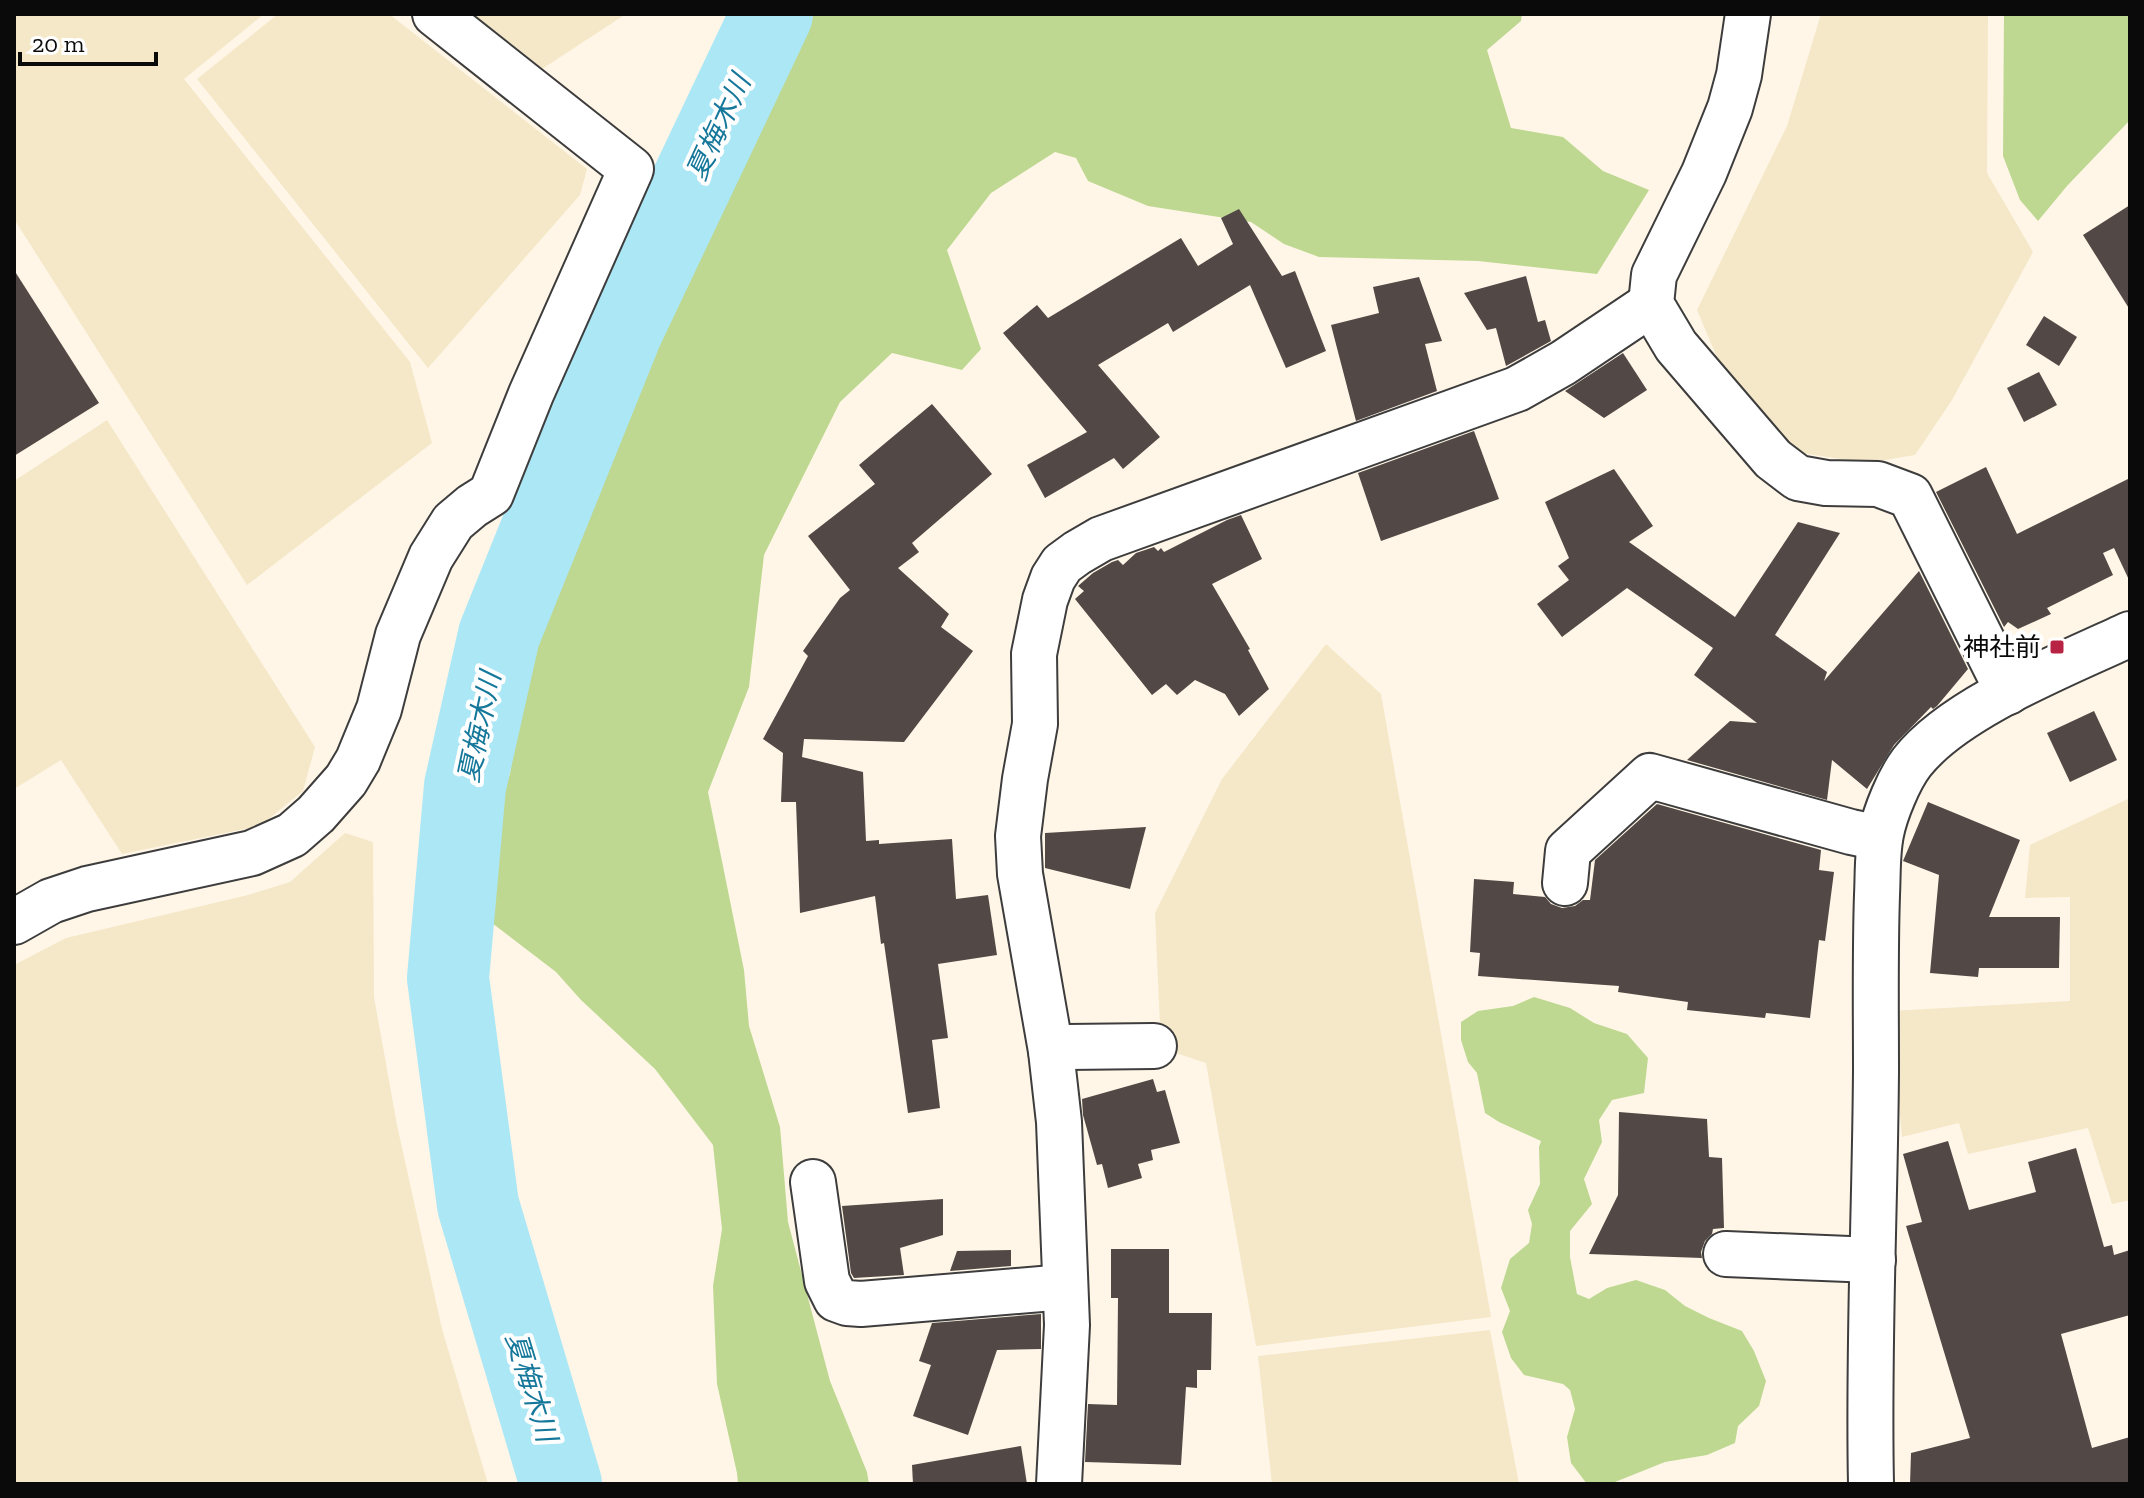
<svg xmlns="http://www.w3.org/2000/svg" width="2144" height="1498" viewBox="0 0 2144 1498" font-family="'Zilla Slab','Noto Sans JP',serif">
<rect width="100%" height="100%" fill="#fff6e7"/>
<g fill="#f4e8c8">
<polygon points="14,14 264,14 184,79 410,362 432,443 247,585 14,219"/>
<polygon points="278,14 389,14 587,169 580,195 428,368 197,79"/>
<polygon points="463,14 626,14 542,69 511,51"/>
<polygon points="1821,14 1988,14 1987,173 2033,252 1952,400 1915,455 1867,463 1795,452 1727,381 1697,310 1787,126"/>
<polygon points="107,420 315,747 303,791 260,826 122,854 61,760 14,789 14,481"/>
<polygon points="1326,644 1381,694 1491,1317 1256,1346 1206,1063 1161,1048 1155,913 1222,779"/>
<polygon points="2130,798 2130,1200 2112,1204 2088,1128 1968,1154 1959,1123 1902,1137 1891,1011 2070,1001 2070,897 2025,898 2030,845"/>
<polygon points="345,833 373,842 374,997 397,1125 442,1329 488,1484 14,1484 14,965 66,938 248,895 290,882"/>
<polygon points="1490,1330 1519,1484 1272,1484 1258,1356"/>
</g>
<g fill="#bed891">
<polygon points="795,14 1522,14 1521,21 1487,50 1511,128 1563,137 1603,171 1649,190 1597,274 1478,261 1319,257 1284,244 1251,222 1148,206 1088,181 1076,158 1055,152 991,193 947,250 981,349 962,370 892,353 840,402 764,555 749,687 708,792 744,970 749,1026 780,1127 788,1222 830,1381 867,1472 869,1484 738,1484 737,1473 717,1384 713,1286 722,1229 713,1145 655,1069 581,1000 556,972 488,920 486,838 510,774 538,581 727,152"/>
<polygon points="2004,14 2130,14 2130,120 2067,186 2038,221 2020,200 2003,156"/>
<polygon points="1534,997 1570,1008 1594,1023 1627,1034 1648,1058 1644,1093 1612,1100 1599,1120 1602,1142 1584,1179 1592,1204 1570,1231 1570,1257 1577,1294 1589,1299 1607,1288 1636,1280 1665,1290 1685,1306 1709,1318 1742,1331 1754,1351 1766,1381 1759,1406 1738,1426 1735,1443 1707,1455 1665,1462 1610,1484 1587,1484 1571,1463 1567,1437 1575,1409 1570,1390 1563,1384 1524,1375 1511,1358 1502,1332 1510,1311 1501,1288 1510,1259 1529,1243 1532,1224 1528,1210 1540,1184 1539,1147 1541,1141 1499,1122 1485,1113 1477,1073 1468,1062 1461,1040 1461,1022 1478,1011 1513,1006"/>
</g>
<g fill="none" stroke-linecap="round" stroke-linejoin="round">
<polyline stroke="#ace7f6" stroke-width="82" points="561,1484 478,1205 448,978 465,786 499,635 622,330 772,14"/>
</g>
<g fill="#524946">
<polygon points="2130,205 2130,310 2083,235"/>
<polygon points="1239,209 1282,276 1295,271 1326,351 1286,368 1250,285 1173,332 1168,323 1098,365 1160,437 1123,469 1114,458 1045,498 1027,465 1087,432 1003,333 1037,305 1048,318 1181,238 1198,266 1233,244 1221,218"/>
<polygon points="14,270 99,403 14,456"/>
<polygon points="1526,276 1538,322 1545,320 1551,341 1506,366 1496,328 1487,330 1464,293"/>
<polygon points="1419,277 1442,341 1425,344 1437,391 1356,421 1331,325 1379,313 1373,287"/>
<polygon points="2044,316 2077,337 2059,366 2026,345"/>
<polygon points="1623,353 1647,390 1604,418 1565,391"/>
<polygon points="2039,372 2057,405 2024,422 2007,388"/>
<polygon points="932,404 992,474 912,543 919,552 898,568 949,614 941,627 973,651 904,742 804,739 802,757 863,772 866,841 879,840 879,844 952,839 956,899 988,895 997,955 938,964 948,1038 932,1040 940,1108 908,1113 884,943 881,944 875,896 800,913 796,802 781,802 783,753 763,739 808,656 803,651 840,598 850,590 808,536 875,484 859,465"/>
<polygon points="1474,431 1499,499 1381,541 1358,473"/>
<polygon points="1986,467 2017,534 2130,478 2130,582 2114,548 2103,553 2113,575 2047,608 2051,614 2018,629 2008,622 2004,627 1936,492"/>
<polygon points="1614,469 1653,526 1629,542 1735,617 1798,522 1840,533 1775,635 1827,672 1824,681 1919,571 1968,669 1937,706 1933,709 1931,707 1894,745 1867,789 1832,760 1827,800 1687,760 1730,721 1757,723 1694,675 1713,648 1627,588 1562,637 1537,604 1569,580 1558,566 1569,558 1545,502"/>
<polygon points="1241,515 1262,559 1212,584 1250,649 1248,650 1269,689 1239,716 1225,694 1195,680 1177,695 1166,684 1152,695 1075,599 1084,591 1078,586 1093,573 1112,562 1118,560 1123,565 1136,553 1154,547 1158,551 1161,548 1164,552 1227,520"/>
<polygon points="2094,711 2117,760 2070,782 2047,733"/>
<polygon points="1928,802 2020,840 1989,917 2060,917 2059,968 1979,968 1978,977 1930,973 1939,875 1903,861"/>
<polygon points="1657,804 1821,850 1819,870 1834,872 1825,941 1819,940 1810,1018 1766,1013 1765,1018 1687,1010 1688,1002 1618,992 1619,986 1478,976 1480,953 1470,952 1474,879 1514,882 1513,894 1545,897 1551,904 1562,908 1575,906 1583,900 1590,900 1595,860"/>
<polygon points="1146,827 1130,889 1045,868 1045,833"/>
<polygon points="1153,1079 1157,1092 1165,1090 1180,1143 1151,1150 1153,1160 1138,1164 1142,1178 1108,1188 1102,1164 1097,1165 1083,1115 1082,1099"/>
<polygon points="1619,1112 1707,1119 1709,1157 1722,1158 1724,1228 1713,1229 1712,1234 1705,1241 1701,1252 1702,1258 1589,1254 1618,1195"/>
<polygon points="1948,1141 1969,1210 2036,1192 2028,1162 2076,1148 2104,1247 2112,1245 2114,1255 2130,1250 2130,1315 2061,1334 2092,1448 2130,1437 2130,1484 1910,1484 1911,1453 1970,1438 1906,1226 1922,1222 1903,1154"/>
<polygon points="943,1199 943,1235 900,1248 904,1275 854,1278 851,1273 842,1206"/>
<polygon points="1111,1249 1169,1249 1169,1313 1212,1313 1211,1370 1197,1370 1197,1388 1186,1387 1181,1465 1085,1462 1088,1404 1117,1405 1118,1298 1111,1298"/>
<polygon points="1011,1250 1011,1266 950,1271 957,1251"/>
<polygon points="1041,1314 1041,1349 997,1350 968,1435 913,1416 931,1365 919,1361 932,1323"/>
<polygon points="1021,1446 1027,1484 913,1484 912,1465"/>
</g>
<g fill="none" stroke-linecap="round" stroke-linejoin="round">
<g stroke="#3d3d3d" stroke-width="48">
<g id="minor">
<polyline points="1748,14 1739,75 1730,108 1704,173 1654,275 1651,304 1676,346 1773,459 1798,478 1826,483 1878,484 1910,496 2008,692"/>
<polyline points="1565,883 1568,851 1650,776 1851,832 1880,838"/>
<polyline points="14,922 51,901 87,889 252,853 292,835 316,814 346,780 358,760 379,709 398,635 431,557 453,522 472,506 491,494 531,394 631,169 435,14"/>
<polyline points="1051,1051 1067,1047 1154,1046"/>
<polyline points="813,1182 827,1281 836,1299 847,1303 861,1304 1065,1287"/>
<polyline points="1726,1254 1873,1260"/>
<polyline points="1059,1484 1067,1325 1059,1122 1051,1051 1020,874 1018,836 1025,779 1035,724 1034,654 1045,600 1053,578 1062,564 1077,553 1101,539 1517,389 1563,363 1651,304"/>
<path d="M 1871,1484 C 1868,1346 1875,1209 1876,1071 C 1876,1012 1875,954 1877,895 C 1878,875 1877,854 1881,834 C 1885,813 1899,779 1912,762 C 1955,707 2066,664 2130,634"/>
</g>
</g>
<use href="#minor" stroke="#fff" stroke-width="44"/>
</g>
<rect fill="#b82344" stroke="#fff" stroke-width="3" x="2049" y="639" width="16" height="16" rx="4"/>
<g text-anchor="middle" stroke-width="8" stroke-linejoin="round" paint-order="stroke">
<g font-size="26" fill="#0a0a0a" stroke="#fff" text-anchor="end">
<text x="2041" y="656">神社前</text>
</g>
<g font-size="28" font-style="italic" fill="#15779a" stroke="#fff">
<text transform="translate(718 127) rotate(-65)" y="10">夏梅木川</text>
<text transform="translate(479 727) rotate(-78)" y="10">夏梅木川</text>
<text transform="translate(532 1387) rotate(73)" y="10">夏梅木川</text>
</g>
</g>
<rect width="2144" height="1498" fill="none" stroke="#0a0a0a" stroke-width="32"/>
<path d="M20 52v12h136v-12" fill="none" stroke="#0a0a0a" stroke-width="4"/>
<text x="32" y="52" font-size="24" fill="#0a0a0a" stroke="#ffffff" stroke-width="6" paint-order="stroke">20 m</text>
</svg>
